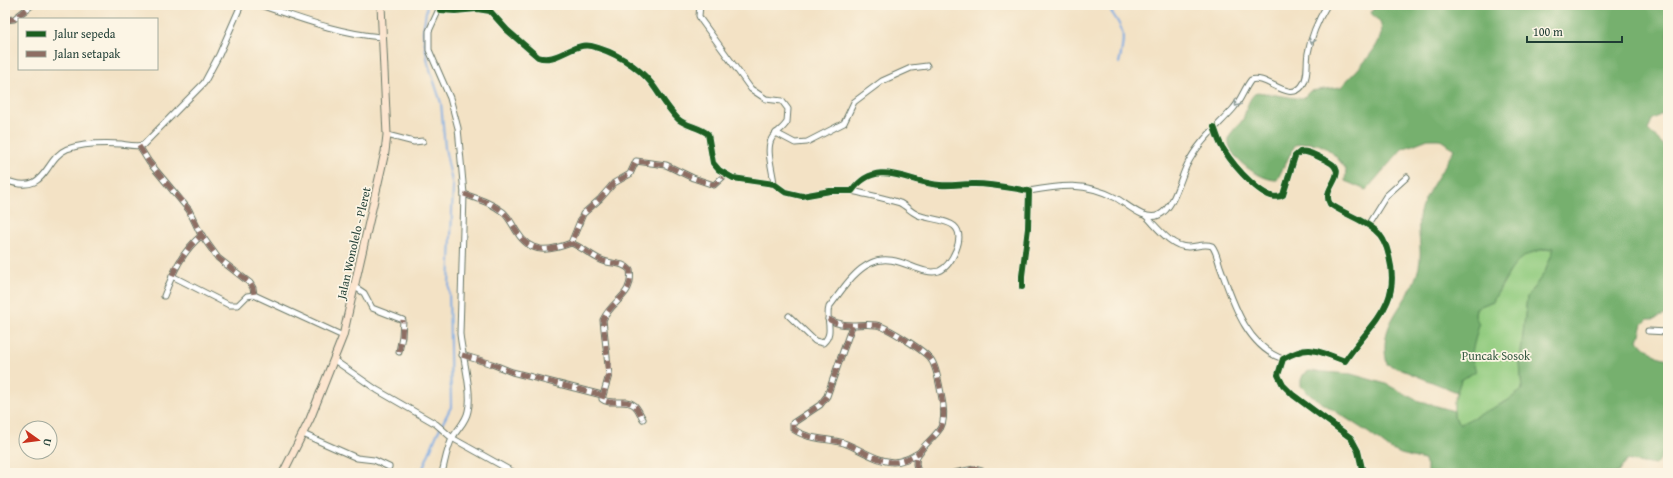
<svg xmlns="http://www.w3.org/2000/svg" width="1673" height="478" viewBox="0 0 1673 478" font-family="'Gentium Book Plus',serif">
<rect width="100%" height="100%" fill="#fcf5e5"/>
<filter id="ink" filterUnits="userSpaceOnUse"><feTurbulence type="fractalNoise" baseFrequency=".025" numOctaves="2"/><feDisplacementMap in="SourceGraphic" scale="8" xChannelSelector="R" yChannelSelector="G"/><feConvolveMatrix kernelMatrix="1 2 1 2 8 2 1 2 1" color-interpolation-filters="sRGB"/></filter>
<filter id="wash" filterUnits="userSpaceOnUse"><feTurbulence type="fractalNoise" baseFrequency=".012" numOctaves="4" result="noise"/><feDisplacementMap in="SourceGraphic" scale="16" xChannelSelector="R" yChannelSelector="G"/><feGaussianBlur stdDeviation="0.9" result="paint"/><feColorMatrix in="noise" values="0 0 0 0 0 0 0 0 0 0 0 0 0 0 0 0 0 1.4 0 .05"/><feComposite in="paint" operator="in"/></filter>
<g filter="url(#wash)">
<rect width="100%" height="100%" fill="#f3e2c5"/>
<polygon fill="#93cc80" stroke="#59845a" points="1554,248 1545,272 1527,297 1520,362 1522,391 1507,401 1460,425 1454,417 1454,401 1461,380 1475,371 1471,356 1476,308 1493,301 1515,263 1531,252"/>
<path fill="#76b06e" stroke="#4a7651" d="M 1375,5 L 1668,5 L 1668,110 L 1652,120 L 1648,130 L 1668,149 L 1668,314 L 1653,319 L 1648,319 L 1643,324 L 1638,341 L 1657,356 L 1668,359 L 1668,445 L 1659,461 L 1655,465 L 1626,460 L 1618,473 L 1550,473 L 1548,471 L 1540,473 L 1427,473 L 1427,465 L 1424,460 L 1401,454 L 1390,449 L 1369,433 L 1310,395 L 1301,386 L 1301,380 L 1303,375 L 1309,371 L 1351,374 L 1386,384 L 1416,400 L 1454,411 L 1454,417 L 1460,424 L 1507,401 L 1522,390 L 1520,362 L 1527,297 L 1545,272 L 1554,248 C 1517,250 1509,272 1493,301 L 1476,308 L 1475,316 L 1479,324 L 1471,356 L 1476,371 L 1461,380 L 1457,392 L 1387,364 C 1377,322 1406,308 1417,274 C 1424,255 1417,236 1419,217 C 1422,197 1445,168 1454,149 L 1439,139 L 1428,139 L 1402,149 L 1366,190 L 1345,181 L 1346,169 C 1331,150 1321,138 1295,145 L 1277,180 C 1261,181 1226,157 1229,139 C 1230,131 1239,126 1243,119 C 1247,109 1248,98 1257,92 L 1302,99 L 1310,91 L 1341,87 C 1353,73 1386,45 1381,25 C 1380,21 1374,17 1371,13 Z"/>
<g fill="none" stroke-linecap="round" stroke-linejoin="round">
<g stroke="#77a9e3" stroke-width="2">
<path d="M 1106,5 C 1125,29 1126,34 1119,63"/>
<polyline points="421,473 437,434 451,407 449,287 453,187 445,148 441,103 428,63 423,32 427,5"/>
</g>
</g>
</g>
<g filter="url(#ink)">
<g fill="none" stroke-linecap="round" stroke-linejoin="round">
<g stroke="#697767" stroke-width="7">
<g id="street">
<path d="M 260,5 C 302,19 337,33 381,37"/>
<path d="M 441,5 L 429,31 L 429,50 L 450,98 L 458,128 L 464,194 L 460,334 C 462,355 473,392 468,411 C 466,422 458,428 453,437 C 447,447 445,462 442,473"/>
<path d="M 700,5 L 699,16 L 701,20 L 751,89 L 766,99 L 782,101 L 788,109 L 787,122 C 783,129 776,132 772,138 C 765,149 773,171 774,184"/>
<path d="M 440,10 L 455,11 L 477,9 L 490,11 L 507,30 L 538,57 C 556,64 573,42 591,46 C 613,51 638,66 652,84 C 660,95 668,109 678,119 C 686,126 699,127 708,134 L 713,163 L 719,170 L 733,178 L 774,184 L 785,192 L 802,196 L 830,191 L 852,191 C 877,156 909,183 940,185 C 951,186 961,184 971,184 C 990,183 1010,188 1029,191 L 1028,228 L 1022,276 L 1022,287"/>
<polyline points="5,20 14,19 32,5"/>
<path d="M 1214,127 C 1217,134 1219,144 1224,150 C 1232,163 1266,206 1283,195 L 1295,156 L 1300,152 C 1307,150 1314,155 1321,158 C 1357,172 1319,186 1330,204 C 1344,214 1362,219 1375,230 C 1383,236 1387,247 1389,256 C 1402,307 1370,323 1345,361 C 1317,351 1310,343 1283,359 L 1278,375 L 1283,385 L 1293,395 L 1351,438 L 1358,451 L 1363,473"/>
<polyline points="776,133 795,143 807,142 844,123 854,102 882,81 911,68 927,66"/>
<polyline points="387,135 414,142 423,141"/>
<polyline points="139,146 149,162 189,210 200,233 218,258 250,283 253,288 254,295"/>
<path d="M 5,180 C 48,197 43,159 67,149 C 84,143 104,143 121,144 C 128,145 136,147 143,145 L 204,83 L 219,55 L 241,5"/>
<path d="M 1029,191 C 1062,185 1085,182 1116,198 C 1127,204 1145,222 1159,215 C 1174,208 1180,179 1187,165 C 1198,142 1217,127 1233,109 C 1241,100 1244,89 1251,80 C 1266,74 1289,103 1302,86 C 1309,77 1306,64 1308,53 C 1311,36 1318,20 1327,5"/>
<path d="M 464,194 C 478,199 492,203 503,212 C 509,217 513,226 517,232 C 531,255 550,251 571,243 L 583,214 L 600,199 L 614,183 L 630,174 L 636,161 L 666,165 L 693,178 L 714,185 L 725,175"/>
<path d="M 1146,216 C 1157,227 1171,247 1188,247 C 1196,247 1204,243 1212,246 C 1217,252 1218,262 1221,269 C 1233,302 1246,346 1283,359"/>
<polyline points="1368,225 1386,196 1407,177"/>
<path d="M 571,243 C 582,247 590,255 601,260 C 611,265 622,261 630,270 C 634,297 612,299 603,320 L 609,375 L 602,399 C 610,406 625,398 634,405 C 638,408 640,414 643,419"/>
<polyline points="172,276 229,305 238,305 247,296 254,295 343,336"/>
<polyline points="355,287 364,293 372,308 403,320 402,336 399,352"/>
<path d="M 164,296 C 173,273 182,251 202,235"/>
<path d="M 789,316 L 815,341 L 823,343 C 835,333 825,319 829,307 C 841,292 853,271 871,263 C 896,251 920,277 939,271 C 947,268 953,257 956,250 C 969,217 936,222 918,215 C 911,212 906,206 900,203 C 885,198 868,195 852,191"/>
<path d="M 828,319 C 845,329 858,323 876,325 C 886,326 927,352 932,361 C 938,371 941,394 943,405 C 944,412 944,421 941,427 C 934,441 907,453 919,473"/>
<path d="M 852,326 L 827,396 L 820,405 L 793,423 L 793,429 C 808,440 827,438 844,443 C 860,449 876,461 893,462 C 903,462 911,457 920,452"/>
<polyline points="1648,331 1668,332"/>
<polyline points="462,355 492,364 512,372 602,395"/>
<polyline points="334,360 377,390 436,424 452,438 513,472"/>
<polyline points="303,434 357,458 374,460 389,467"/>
<polyline points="954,473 974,469 989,473"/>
</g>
</g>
<g stroke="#697767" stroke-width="9">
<polyline id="secondary" points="283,473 310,419 343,336 385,152 387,135 381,5"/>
</g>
<use href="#street" stroke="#fff" stroke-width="5"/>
<use href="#secondary" stroke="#fce5cf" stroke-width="7"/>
<g stroke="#8d6e63" stroke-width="5" stroke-dasharray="10 5" stroke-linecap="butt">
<polyline points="5,20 14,19 32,5"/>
<polyline points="139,146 149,162 189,210 200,233 218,258 250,283 253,288 254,295"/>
<path d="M 464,194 C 478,199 492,203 503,212 C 509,217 513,226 517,232 C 531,255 550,251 571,243 L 583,214 L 600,199 L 614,183 L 630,174 L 636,161 L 666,165 L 693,178 L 714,185 L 725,175"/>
<path d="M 571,243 C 582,247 590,255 601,260 C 611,265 622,261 630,270 C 634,297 612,299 603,320 L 609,375 L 602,399 C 610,406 625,398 634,405 C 638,408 640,414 643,419"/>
<path d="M 172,276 C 180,260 188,246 202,235"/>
<path d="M 828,319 C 845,329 858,323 876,325 C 886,326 927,352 932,361 C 938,371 941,394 943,405 C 944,412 944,421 941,427 C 934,441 907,453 919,473"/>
<path d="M 852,326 L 827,396 L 820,405 L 793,423 L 793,429 C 808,440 827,438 844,443 C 860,449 876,461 893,462 C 903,462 911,457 920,452"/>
<polyline points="399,352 402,336 403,320"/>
<polyline points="462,355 492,364 512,372 602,395"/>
<polyline points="954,473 974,469 989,473"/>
</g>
<g stroke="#fcf5e5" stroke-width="8">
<g id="cycleway">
<path d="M 440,10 L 455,11 L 477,9 L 490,11 L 507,30 L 538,57 C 556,64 573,42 591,46 C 613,51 638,66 652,84 C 660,95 668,109 678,119 C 686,126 699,127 708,134 L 713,163 L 719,170 L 733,178 L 774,184 L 785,192 L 802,196 L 830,191 L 852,191 C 877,156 909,183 940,185 C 951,186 961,184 971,184 C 990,183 1010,188 1029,191 L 1028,228 L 1022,276 L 1022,287"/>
<path d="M 1214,127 C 1217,134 1219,144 1224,150 C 1232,163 1266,206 1283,195 L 1295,156 L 1300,152 C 1307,150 1314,155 1321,158 C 1357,172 1319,186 1330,204 C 1344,214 1362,219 1375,230 C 1383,236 1387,247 1389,256 C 1402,307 1370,323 1345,361 C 1317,351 1310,343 1283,359 L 1278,375 L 1283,385 L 1293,395 L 1351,438 L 1358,451 L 1363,473"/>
</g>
</g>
<use href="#cycleway" stroke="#1b5e20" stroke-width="6"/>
</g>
<defs><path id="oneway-chevron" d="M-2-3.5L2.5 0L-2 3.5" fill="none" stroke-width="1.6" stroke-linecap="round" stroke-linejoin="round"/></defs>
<g stroke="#8f9e9a">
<use href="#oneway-chevron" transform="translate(1312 41) rotate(107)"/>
<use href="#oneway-chevron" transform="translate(1237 104) rotate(126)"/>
</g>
</g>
<g text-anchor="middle" stroke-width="3.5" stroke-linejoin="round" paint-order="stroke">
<g font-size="12" fill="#1f3d34" stroke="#fcf5e5">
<text transform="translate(354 243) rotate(-77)" y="4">Jalan Wonolelo - Pleret</text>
</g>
<g font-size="12" fill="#365a43" stroke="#fcf5e5">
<text x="1496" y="360">Puncak Sosok</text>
</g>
</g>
<rect width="1673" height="478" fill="none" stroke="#fcf5e5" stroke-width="20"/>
<rect x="18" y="18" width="140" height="52" fill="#fcf5e5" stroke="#a4ab9e"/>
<rect x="26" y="31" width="20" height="6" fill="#1b5e20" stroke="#a4ab9e"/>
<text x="54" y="38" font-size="12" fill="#1f3d34">Jalur sepeda</text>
<rect x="26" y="51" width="20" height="6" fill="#8d6e63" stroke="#a4ab9e"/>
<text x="54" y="58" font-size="12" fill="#1f3d34">Jalan setapak</text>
<g transform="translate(38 440) rotate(104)"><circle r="19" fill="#fcf5e5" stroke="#a4ab9e"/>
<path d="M0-3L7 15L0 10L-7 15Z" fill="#c8321e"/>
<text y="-6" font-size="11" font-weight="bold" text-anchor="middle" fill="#1f3d34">U</text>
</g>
<path d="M1527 36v6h95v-6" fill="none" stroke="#1f3d34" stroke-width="2"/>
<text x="1533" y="36" font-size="12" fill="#1f3d34" stroke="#fcf5e5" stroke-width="3" paint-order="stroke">100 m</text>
</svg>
